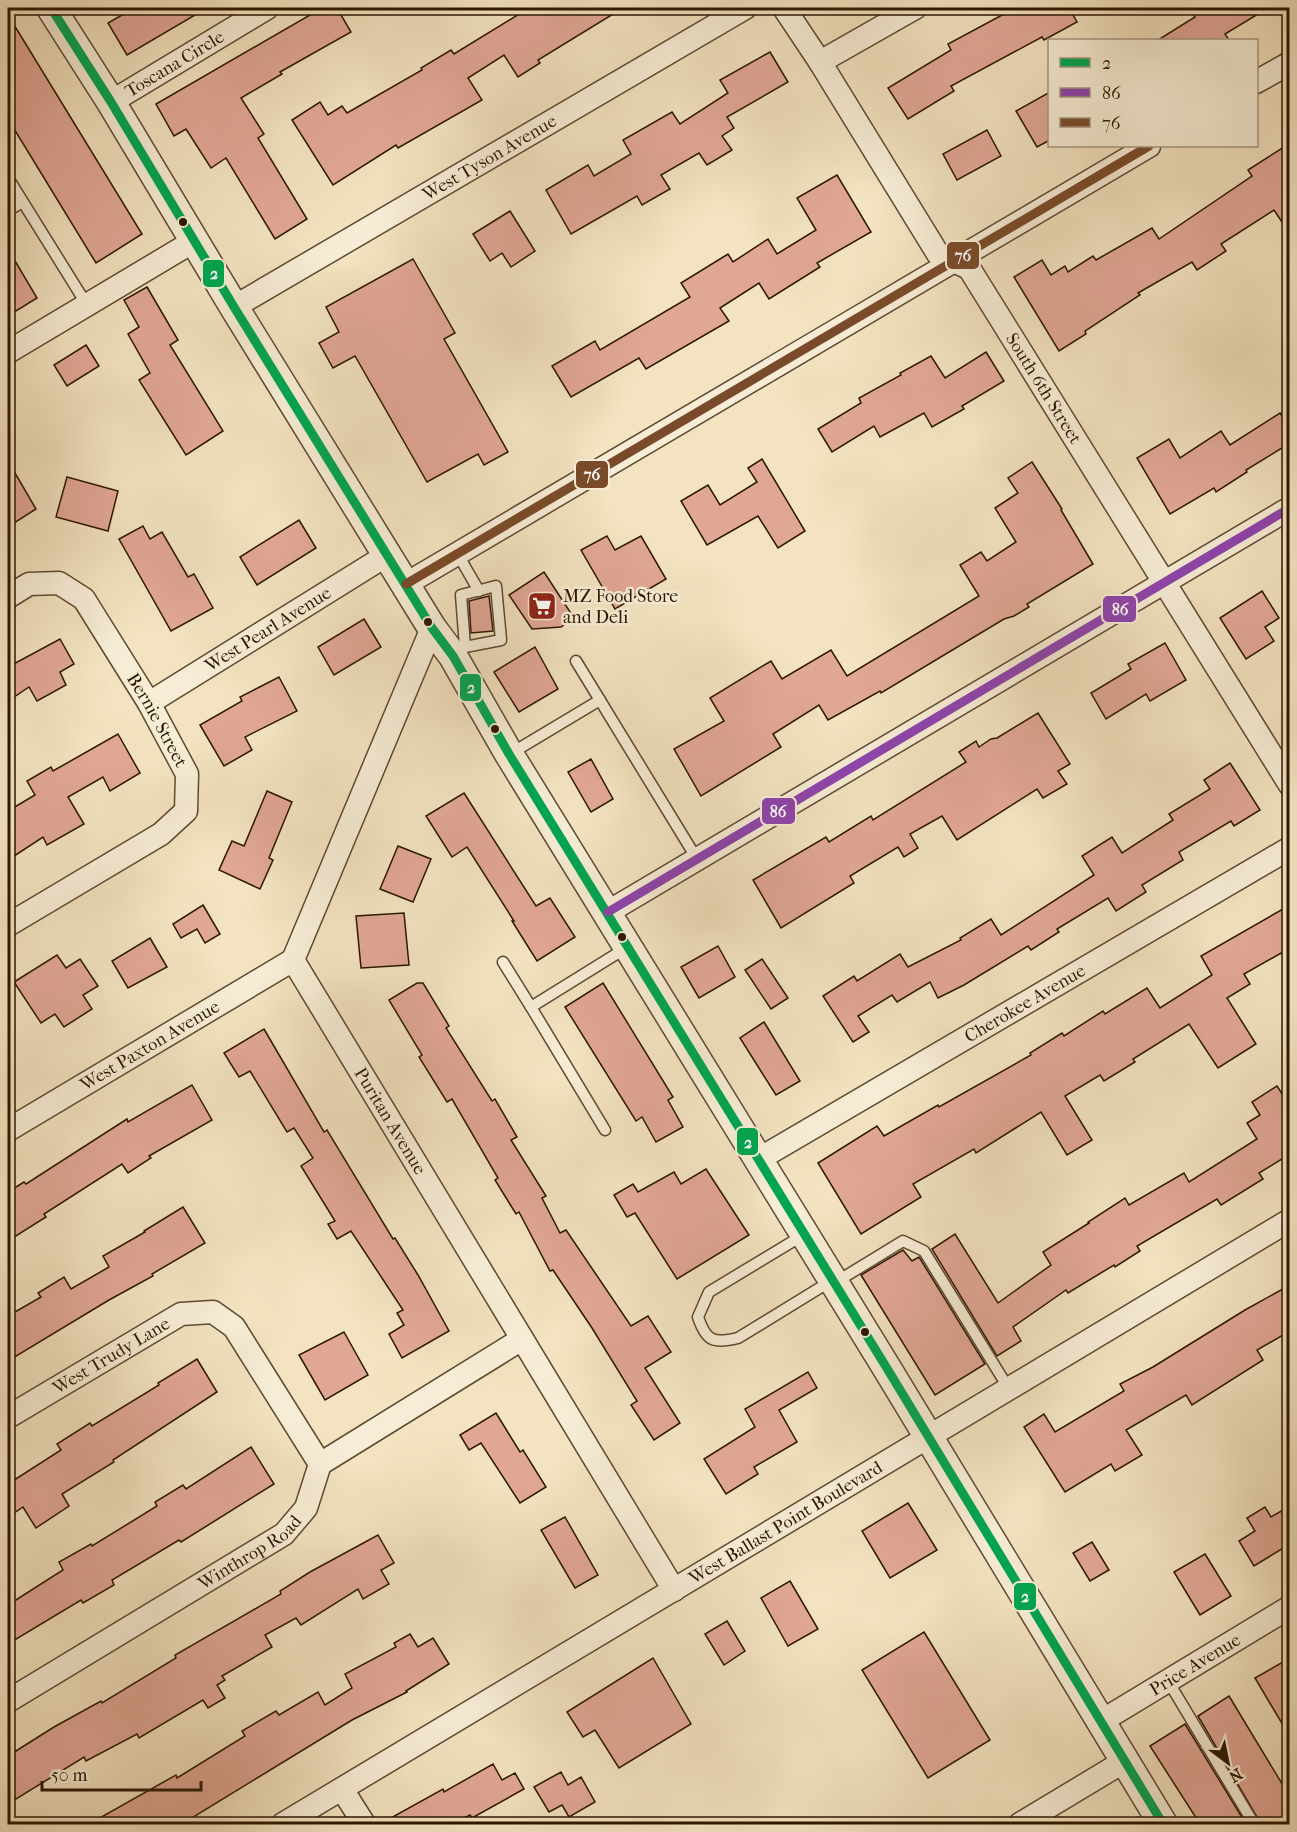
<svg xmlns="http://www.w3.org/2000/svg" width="1297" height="1832" viewBox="0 0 1297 1832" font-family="'IM FELL French Canon',serif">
<rect width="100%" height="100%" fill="#f3e3c0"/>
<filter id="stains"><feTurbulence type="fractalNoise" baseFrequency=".00333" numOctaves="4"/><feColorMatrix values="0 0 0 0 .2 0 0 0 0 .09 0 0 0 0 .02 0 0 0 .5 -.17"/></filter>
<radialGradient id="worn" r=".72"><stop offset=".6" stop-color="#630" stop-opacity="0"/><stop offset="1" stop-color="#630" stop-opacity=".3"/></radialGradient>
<g fill="#e1a796" stroke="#2c1601" stroke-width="1.5">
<polygon points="134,8 207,8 127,55 108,23"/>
<polygon points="322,8 337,8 351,32 280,72 282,74 241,98 264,134 258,138 307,219 275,239 226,158 211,168 186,129 174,136 156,104"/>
<polygon points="529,8 623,8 538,60 540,63 518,77 504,55 468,78 482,100 398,148 396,145 333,185 292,120 320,102 328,115 342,106 347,113 422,70 421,68 451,50 454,54"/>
<polygon points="1015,8 1069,8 1077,22 1044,40 1042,37 951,86 954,91 908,119 888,88 951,50 948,44"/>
<polygon points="1189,8 1268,8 1225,34 1229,40 1158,40 1195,17"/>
<polygon points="8,15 142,234 96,263 8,119"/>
<polygon points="770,52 788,82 727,117 734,128 722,136 732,150 707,165 699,153 661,175 670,189 642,205 637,196 571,234 546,190 588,165 594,176 631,154 623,140 672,112 680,124 728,93 720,80"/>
<polygon points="1050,92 1050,140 1037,147 1016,111"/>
<polygon points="987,130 1001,156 957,180 943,154"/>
<polygon points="1290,143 1290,234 1274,210 1221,244 1226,251 1197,270 1192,262 1138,293 1140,295 1085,331 1086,334 1059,351 1014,277 1042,260 1051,275 1065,266 1068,272 1093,256 1096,260 1152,228 1159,239 1252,176 1248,170"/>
<polygon points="837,175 871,232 817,263 820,267 769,299 759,283 720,308 729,321 646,369 639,358 571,397 552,366 595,341 600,350 690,297 681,283 728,254 733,262 768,239 777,254 816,230 797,198"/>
<polygon points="510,211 535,251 511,267 502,253 490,261 473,234"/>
<polygon points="8,249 37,298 8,316"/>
<polygon points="413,259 455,333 444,339 508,452 484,465 478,454 427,482 355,356 333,368 319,343 339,332 326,307"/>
<polygon points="147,287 178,340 170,345 223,431 186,455 139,380 150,373 128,334 139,327 124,300"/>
<polygon points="86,345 99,366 67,386 54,365"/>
<polygon points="986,352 1004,381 962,406 964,409 932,427 924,413 880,437 874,426 832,452 818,429 861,403 859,398 901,375 900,373 931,356 945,378"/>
<polygon points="1280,413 1290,428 1290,443 1246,470 1247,472 1216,492 1214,488 1170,514 1137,458 1169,439 1180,458 1221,431 1230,445"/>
<polygon points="762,459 805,531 778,548 758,516 707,545 681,501 708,485 720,505 757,482 748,468"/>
<polygon points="8,461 36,509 8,527"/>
<polygon points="1032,462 1062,509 1061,510 1093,564 1027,604 1029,607 1014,616 1004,619 881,693 880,691 828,720 819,705 773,734 781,747 701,796 674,749 724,721 710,698 771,661 782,679 831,650 847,676 979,596 960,565 981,552 987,561 1016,542 995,508 1018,493 1008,478"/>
<polygon points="67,477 118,491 108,531 56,517"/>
<polygon points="299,520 316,548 257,585 240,557"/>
<polygon points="143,526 150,539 162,532 188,577 194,574 213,608 171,631 119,539"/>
<polygon points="607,536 615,550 641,536 666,579 615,609 581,550"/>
<polygon points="544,572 574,618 561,627 532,629 509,595"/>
<polygon points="1262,591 1279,618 1265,627 1274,641 1246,659 1220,618"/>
<polygon points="489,596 493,631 471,633 469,601"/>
<polygon points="364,619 381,647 334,675 318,647"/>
<polygon points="60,639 74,664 60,672 66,685 37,701 29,687 8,701 8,667"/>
<polygon points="1165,643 1186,680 1150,701 1146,694 1106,719 1091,693 1131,669 1128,664"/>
<polygon points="535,647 558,689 519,712 494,672"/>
<polygon points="279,677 297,711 245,737 252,750 224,766 200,725 242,701 240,697"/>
<polygon points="1038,713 1070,764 1058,771 1067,784 1043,798 1037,789 957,840 942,816 910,834 918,848 904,857 898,847 850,876 854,883 781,928 753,880 826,837 829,842 871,816 873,820 966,762 959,752 976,741 979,747 991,739 997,738"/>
<polygon points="118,734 140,773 110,791 103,777 68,797 84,824 47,845 43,837 8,860 8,811 35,795 27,781 51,767 53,771"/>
<polygon points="591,759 613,799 591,812 568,772"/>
<polygon points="1230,763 1260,810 1234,826 1231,821 1179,852 1183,860 1142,885 1146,892 1116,911 1108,898 1057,929 1059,932 1031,950 1028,946 964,985 938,998 930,982 897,1002 892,995 858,1016 869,1032 853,1042 823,996 854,976 857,981 900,954 908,967 961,940 960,938 991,919 1001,935 1094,875 1082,856 1112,837 1122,853 1173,820 1169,814 1210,789 1204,780"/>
<polygon points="267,791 292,802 269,858 273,860 260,889 219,870 232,841 244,846"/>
<polygon points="464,793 536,906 550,898 575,937 537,961 512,921 514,921 467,847 452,857 426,816"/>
<polygon points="398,846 431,859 413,902 380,889"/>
<polygon points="203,905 220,934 205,943 197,929 181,938 173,924"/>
<polygon points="1290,905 1290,948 1244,974 1250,984 1227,998 1256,1044 1218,1068 1189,1024 1133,1059 1135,1062 1104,1081 1100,1075 1065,1096 1092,1140 1067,1155 1041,1112 976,1153 974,1149 913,1184 921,1197 861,1234 818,1163 877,1126 884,1136 938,1105 939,1107 1031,1055 1030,1053 1062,1033 1064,1036 1103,1011 1105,1014 1147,988 1160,1008 1212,975 1201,956"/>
<polygon points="404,913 409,965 361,968 356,916"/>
<polygon points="150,938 167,967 128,988 112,961"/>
<polygon points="718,946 735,977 699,998 681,967"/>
<polygon points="57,955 66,968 80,959 98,986 83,995 92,1009 64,1027 55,1014 41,1023 14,982"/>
<polygon points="762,959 788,998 771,1009 745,970"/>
<polygon points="417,983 423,983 449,1026 446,1028 492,1101 495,1099 517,1137 511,1140 546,1196 542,1198 560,1233 566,1230 631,1326 648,1316 671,1352 645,1368 680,1423 654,1440 631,1405 637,1401 592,1328 553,1270 550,1271 519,1212 516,1214 495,1180 498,1178 452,1099 447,1102 419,1057 422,1055 389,1000"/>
<polygon points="603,983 673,1097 668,1100 683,1127 656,1142 642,1117 636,1121 565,1007"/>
<polygon points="764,1022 800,1081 776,1095 740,1038"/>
<polygon points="264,1029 324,1132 327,1130 393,1239 395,1238 418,1275 449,1331 402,1358 389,1334 404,1325 397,1313 403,1310 351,1231 337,1239 328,1224 335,1221 301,1166 313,1158 294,1128 287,1132 250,1071 239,1077 224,1053"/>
<polygon points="192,1085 212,1120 149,1156 151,1158 128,1173 122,1164 44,1214 46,1217 8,1241 8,1192 24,1182 26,1184 127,1119 128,1122"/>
<polygon points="1277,1086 1290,1106 1290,1154 1259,1173 1263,1179 1221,1205 1217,1199 1137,1246 1140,1251 1115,1267 1114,1265 1068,1293 1066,1290 1013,1327 1021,1341 997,1356 932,1249 955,1234 998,1303 1051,1265 1043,1252 1089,1223 1088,1222 1125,1198 1129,1205 1184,1173 1189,1182 1257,1139 1247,1123 1260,1115 1252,1102"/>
<polygon points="706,1169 749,1235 677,1279 635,1213 627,1217 614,1195 633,1184 638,1192 674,1172 681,1184"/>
<polygon points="183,1207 205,1243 152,1274 153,1276 109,1300 8,1361 8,1316 41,1297 38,1293 64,1277 71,1289 109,1267 103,1256 145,1232 144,1231"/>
<polygon points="903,1250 912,1261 919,1257 985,1364 935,1395 861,1275"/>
<polygon points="1290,1285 1290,1331 1257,1350 1263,1360 1192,1405 1186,1395 1126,1430 1142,1455 1115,1471 1111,1464 1065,1492 1024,1427 1044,1414 1055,1432 1124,1391 1120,1384 1153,1367 1245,1310"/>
<polygon points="344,1332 368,1375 325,1400 299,1355"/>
<polygon points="197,1359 217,1392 113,1460 114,1462 62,1494 69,1506 36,1528 23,1507 8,1517 8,1484 61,1450 57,1444 90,1423 92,1426 159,1385 158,1383"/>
<polygon points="808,1372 817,1388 779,1410 797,1442 754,1467 758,1474 726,1494 704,1459 755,1427 745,1409"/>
<polygon points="496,1413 520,1452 523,1450 546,1487 520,1503 481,1443 469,1450 460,1435"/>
<polygon points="251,1447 274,1484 181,1542 179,1540 112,1580 114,1585 83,1603 81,1600 8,1644 8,1605 63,1570 59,1562 91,1544 92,1546 157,1506 155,1502 183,1485 186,1489"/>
<polygon points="908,1503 937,1550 890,1578 862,1531"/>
<polygon points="1290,1506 1290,1544 1254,1566 1239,1541 1255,1531 1247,1518 1265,1507 1271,1517"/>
<polygon points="565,1517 598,1575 575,1588 541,1530"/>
<polygon points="378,1535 394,1563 381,1570 389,1584 363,1599 358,1589 301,1625 296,1618 265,1635 272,1647 222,1676 225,1680 217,1685 225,1698 208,1708 203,1700 139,1738 137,1734 86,1761 84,1757 8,1804 8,1756 54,1727 101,1701 102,1703 176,1658 175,1655 281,1594 280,1591 310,1572"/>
<polygon points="1092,1542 1109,1570 1090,1581 1073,1553"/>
<polygon points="1205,1554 1231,1596 1200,1615 1174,1572"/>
<polygon points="790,1581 818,1629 788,1646 761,1598"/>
<polygon points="727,1621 745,1651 724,1665 705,1634"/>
<polygon points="924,1632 990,1740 928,1778 862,1670"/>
<polygon points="410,1634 418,1647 433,1638 449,1664 406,1691 407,1692 352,1720 182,1824 89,1824 176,1775 177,1778 245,1736 242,1731 276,1711 279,1715 318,1692 325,1705 352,1688 345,1674 396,1647 394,1643"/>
<polygon points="653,1658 691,1724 619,1768 595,1730 583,1737 567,1712"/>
<polygon points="1290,1658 1290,1737 1255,1678"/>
<polygon points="1229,1696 1290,1797 1290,1824 1261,1824 1198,1716"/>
<polygon points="1185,1724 1246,1824 1200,1824 1150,1746"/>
<polygon points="493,1764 502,1780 515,1773 524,1789 472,1818 470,1815 453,1824 380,1824 443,1789 444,1792"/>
<polygon points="561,1772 568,1785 581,1777 595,1802 569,1817 562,1805 549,1812 534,1787"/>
</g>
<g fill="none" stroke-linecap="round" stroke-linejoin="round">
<g stroke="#5e4931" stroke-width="13">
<g id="service">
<polyline points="8,178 87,305"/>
<polyline points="8,211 22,202"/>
<polyline points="457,553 479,591"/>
<polyline points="453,656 465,647 501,640 496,586 461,595 465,647"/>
<polyline points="576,661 697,859"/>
<polyline points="510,754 600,700"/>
<polyline points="503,962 531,1007"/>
<polyline points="605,1130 531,1007 626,948"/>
<path d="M 805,1234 L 709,1292 L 698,1317 C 706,1341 713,1344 738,1338 L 831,1281"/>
<polyline points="836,1282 903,1241 924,1251 1009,1389"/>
<polyline points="1168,1681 1254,1824"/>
</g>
</g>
<g stroke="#5e4931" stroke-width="25">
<g id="minor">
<path id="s1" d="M 784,8 L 820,62 L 938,254 L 969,268 L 1290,785"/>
<polyline points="820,62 915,8"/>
<polyline points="1256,82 1290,63"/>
<path id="s2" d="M 111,102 L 267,8"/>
<path id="s3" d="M 234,307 L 745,8"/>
<polyline points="8,352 194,241"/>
<polyline points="406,584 1149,146"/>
<path id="s4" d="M 8,597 L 29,584 L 59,583 L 84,599 L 149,703 L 187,774 L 186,811 L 161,834 L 8,925"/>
<path id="s5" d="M 432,628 L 293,960 L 674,1590"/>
<path id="s6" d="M 149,703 L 387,555"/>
<polyline points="608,912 1290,508"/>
<path id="s7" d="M 8,1130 L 293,960"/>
<path id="s8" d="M 759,1159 L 1290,848"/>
<path id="s9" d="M 8,1417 L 181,1314 L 213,1312 L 234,1327 L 320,1464"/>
<path id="s10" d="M 8,1701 L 284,1534 L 306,1508 L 320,1464 L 522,1339"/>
<path id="s11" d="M 1100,1722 L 1290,1607"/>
<polyline points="342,1789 364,1824"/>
<path id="s12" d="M 283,1824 L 1290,1220"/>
<polyline points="1020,1824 1123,1762"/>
</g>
</g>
<g stroke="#5e4931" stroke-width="31">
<polyline id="tertiary" points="51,8 111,102 234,307 432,628 453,656 509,754 888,1370 1163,1824"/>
</g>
<use href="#service" stroke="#f7edd6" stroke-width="10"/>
<use href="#minor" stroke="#f7edd6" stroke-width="22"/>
<use href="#tertiary" stroke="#f7edd6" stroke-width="28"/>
<g stroke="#f7edd6" stroke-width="14">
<polyline id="bus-1" points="51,8 111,102 234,307 432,628 453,656 509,754 888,1370 1163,1824"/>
</g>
<g stroke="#f7edd6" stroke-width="14">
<polyline id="bus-2" points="608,912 1290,508"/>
</g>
<g stroke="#f7edd6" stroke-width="14">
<polyline id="bus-3" points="406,584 1149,146"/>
</g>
<use href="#bus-1" stroke="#00a651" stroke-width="9"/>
<use href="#bus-2" stroke="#8e44ad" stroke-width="9"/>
<use href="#bus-3" stroke="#7a4b2a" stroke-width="9"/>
</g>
<defs>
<g id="supermarket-square" transform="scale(1.5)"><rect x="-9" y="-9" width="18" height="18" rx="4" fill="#8f2418" stroke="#f7edd6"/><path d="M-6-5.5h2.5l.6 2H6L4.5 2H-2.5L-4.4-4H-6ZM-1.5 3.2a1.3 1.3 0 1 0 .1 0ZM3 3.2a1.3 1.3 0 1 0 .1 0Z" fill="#fff"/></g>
</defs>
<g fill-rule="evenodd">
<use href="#supermarket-square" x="542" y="606"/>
</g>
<g fill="#2c1601" stroke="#f7edd6" stroke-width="2">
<circle cx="183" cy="222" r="5"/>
<circle cx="428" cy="622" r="5"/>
<circle cx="495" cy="729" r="5"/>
<circle cx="622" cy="937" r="5"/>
<circle cx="865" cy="1332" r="5"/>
</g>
<g text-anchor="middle" stroke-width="5" stroke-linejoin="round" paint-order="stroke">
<g font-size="18" fill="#2c1601" stroke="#f7edd6">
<text dy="6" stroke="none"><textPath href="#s2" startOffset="74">Toscana Circle</textPath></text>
<text dy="6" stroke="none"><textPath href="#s3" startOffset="296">West Tyson Avenue</textPath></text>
<text dy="6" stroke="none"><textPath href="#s1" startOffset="466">South 6th Street</textPath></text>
<text dy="6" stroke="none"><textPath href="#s6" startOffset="140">West Pearl Avenue</textPath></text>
<text dy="6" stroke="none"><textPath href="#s4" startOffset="226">Bernie Street</textPath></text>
<text dy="6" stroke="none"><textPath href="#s8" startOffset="308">Cherokee Avenue</textPath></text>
<text dy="6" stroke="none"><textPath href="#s7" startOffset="165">West Paxton Avenue</textPath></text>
<text dy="6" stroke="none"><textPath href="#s5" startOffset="548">Puritan Avenue</textPath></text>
<text dy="6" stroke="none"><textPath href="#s9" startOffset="120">West Trudy Lane</textPath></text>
<text dy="6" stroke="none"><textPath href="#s12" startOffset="586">West Ballast Point Boulevard</textPath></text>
<text dy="6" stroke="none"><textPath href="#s10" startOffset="284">Winthrop Road</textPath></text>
<text dy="6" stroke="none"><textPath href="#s11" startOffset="111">Price Avenue</textPath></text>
</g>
<g font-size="18" fill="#2c1601" stroke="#f7edd6" text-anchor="start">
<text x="563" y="602">MZ Food Store<tspan x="563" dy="21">and Deli</tspan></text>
</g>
</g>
<g stroke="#f7edd6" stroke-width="2">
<rect x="946" y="241" width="34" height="29" rx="6" fill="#7a4b2a"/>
<rect x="202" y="259" width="23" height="29" rx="6" fill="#00a651"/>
<rect x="575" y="460" width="34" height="29" rx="6" fill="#7a4b2a"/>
<rect x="1102" y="595" width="35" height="28" rx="6" fill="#8e44ad"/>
<rect x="459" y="673" width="23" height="29" rx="6" fill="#00a651"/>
<rect x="761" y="797" width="35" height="28" rx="6" fill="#8e44ad"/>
<rect x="736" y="1127" width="23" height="29" rx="6" fill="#00a651"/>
<rect x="1013" y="1582" width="24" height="29" rx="6" fill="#00a651"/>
</g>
<g font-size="16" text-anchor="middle" font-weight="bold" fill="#fff">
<text x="963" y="261">76</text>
<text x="214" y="279">2</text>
<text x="592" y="480">76</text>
<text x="1120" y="615">86</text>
<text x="471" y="693">2</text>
<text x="778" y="817">86</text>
<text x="748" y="1148">2</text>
<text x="1025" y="1602">2</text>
</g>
<rect width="1297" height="1832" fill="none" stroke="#f3e3c0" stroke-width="30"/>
<rect x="9" y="9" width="1279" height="1814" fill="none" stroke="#2c1601" stroke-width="3"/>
<rect x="15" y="15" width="1267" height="1802" fill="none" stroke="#2c1601" stroke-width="1.5"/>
<rect x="1048" y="39" width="210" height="108" fill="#f7edd6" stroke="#a69781" stroke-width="1.5"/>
<rect x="1060" y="58" width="30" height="9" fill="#00a651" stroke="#a69781" stroke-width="1.5"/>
<text x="1102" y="69" font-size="18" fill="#2c1601">2</text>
<rect x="1060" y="88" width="30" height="9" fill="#8e44ad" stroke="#a69781" stroke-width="1.5"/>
<text x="1102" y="99" font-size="18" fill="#2c1601">86</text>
<rect x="1060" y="118" width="30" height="9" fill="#7a4b2a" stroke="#a69781" stroke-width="1.5"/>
<text x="1102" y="129" font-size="18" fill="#2c1601">76</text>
<g transform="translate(1228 1763) rotate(148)" stroke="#f7edd6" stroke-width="4.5" paint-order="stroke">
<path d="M0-4.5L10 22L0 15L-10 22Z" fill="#2c1601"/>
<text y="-9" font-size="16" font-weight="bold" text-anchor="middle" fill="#2c1601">N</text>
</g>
<path d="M42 1781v9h159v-9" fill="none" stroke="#2c1601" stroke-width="3"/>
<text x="51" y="1781" font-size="18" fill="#2c1601" stroke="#f7edd6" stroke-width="4.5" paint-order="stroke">50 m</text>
<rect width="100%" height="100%" filter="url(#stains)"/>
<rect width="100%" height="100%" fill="url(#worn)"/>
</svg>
